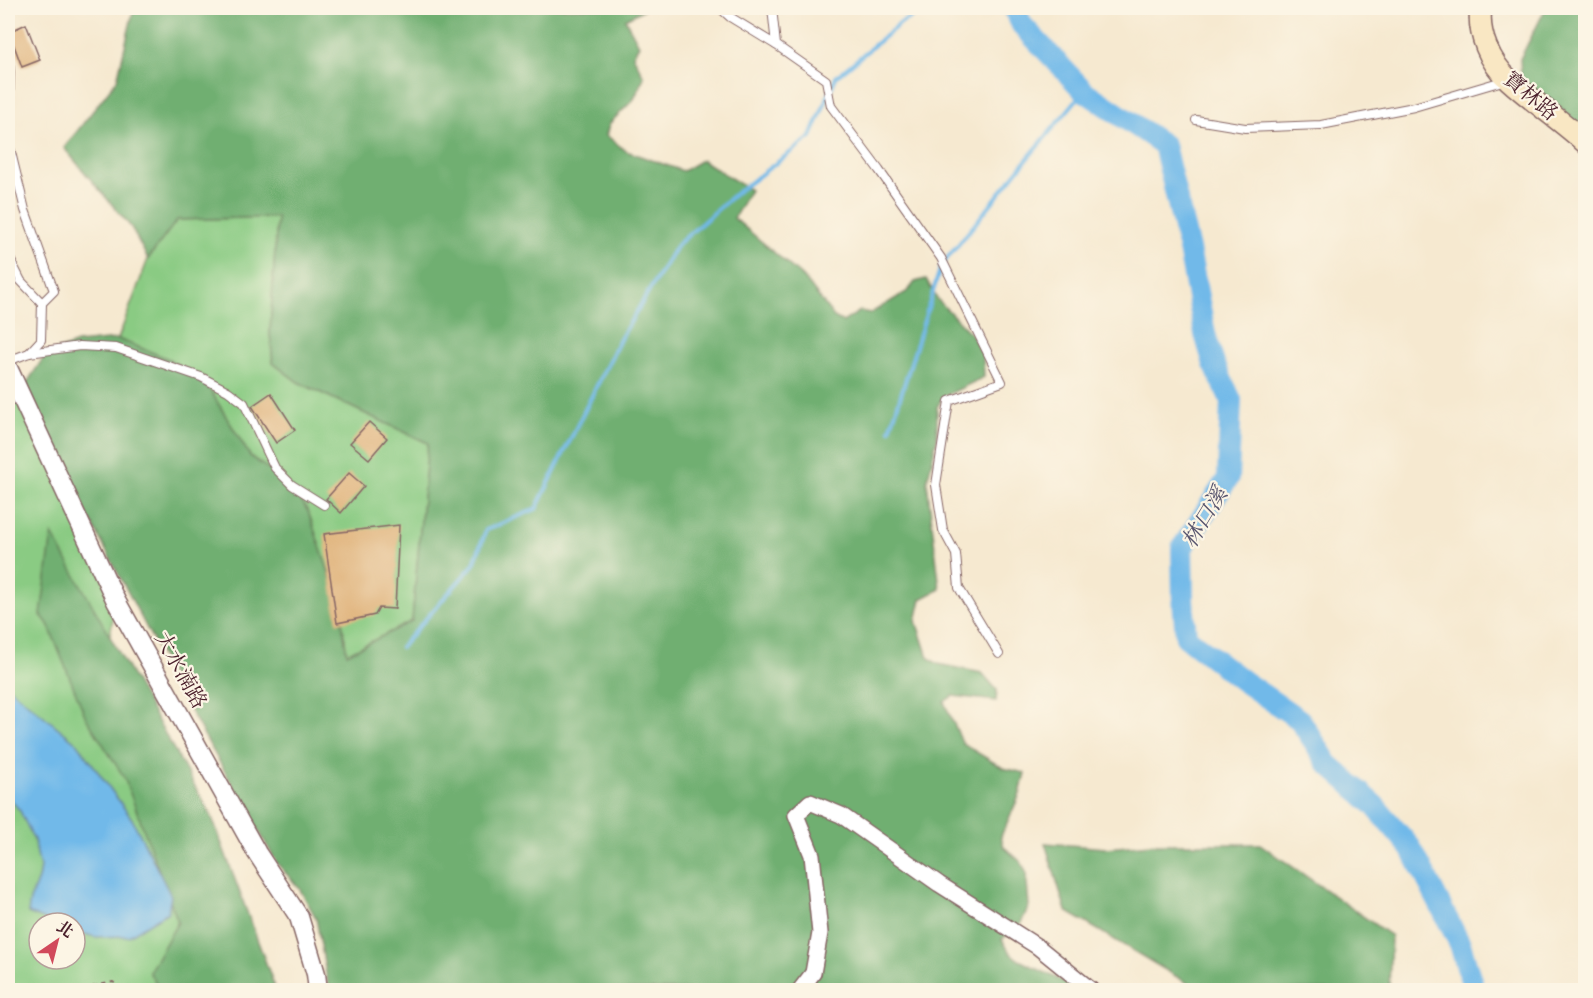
<svg xmlns="http://www.w3.org/2000/svg" width="1593" height="998" viewBox="0 0 1593 998" font-family="'IM FELL English','Noto Serif TC',serif">
<rect width="100%" height="100%" fill="#fcf5e5"/>
<filter id="ink" filterUnits="userSpaceOnUse"><feTurbulence type="fractalNoise" baseFrequency=".0167" numOctaves="2"/><feDisplacementMap in="SourceGraphic" scale="12" xChannelSelector="R" yChannelSelector="G"/><feConvolveMatrix kernelMatrix="1 2 1 2 8 2 1 2 1" color-interpolation-filters="sRGB"/></filter>
<filter id="wash" filterUnits="userSpaceOnUse"><feTurbulence type="fractalNoise" baseFrequency=".008" numOctaves="4" result="noise"/><feDisplacementMap in="SourceGraphic" scale="24" xChannelSelector="R" yChannelSelector="G"/><feGaussianBlur stdDeviation="1.35" result="paint"/><feColorMatrix in="noise" values="0 0 0 0 0 0 0 0 0 0 0 0 0 0 0 0 0 1.4 0 .05"/><feComposite in="paint" operator="in"/></filter>
<g filter="url(#wash)">
<rect width="100%" height="100%" fill="#f6e9d0"/>
<g fill="#8acb83" stroke="#6a7557" stroke-width="1.5" fill-rule="evenodd">
<polygon points="277,217 270,333 273,363 298,382 428,443 412,621 347,654 339,602 290,485 250,456 210,390 118,339 148,259 176,220"/>
<path d="M 8,368 L 116,601 L 99,696 L 220,990 L 8,990 ZM 39,923 L 75,923 L 75,959 L 39,959 Z"/>
</g>
<g fill="#6faf71" stroke="#5c674e" stroke-width="1.5">
<polygon points="134,8 646,8 625,19 639,45 633,55 644,77 634,99 610,123 606,135 626,151 683,171 702,160 750,190 734,218 805,279 834,317 843,322 860,311 871,313 908,291 915,282 926,279 937,299 972,335 983,356 984,377 943,397 937,407 937,439 927,482 940,589 921,599 916,621 928,657 938,664 982,673 997,690 996,701 953,696 944,702 963,744 1003,768 1025,773 1020,794 1001,836 1004,847 1021,862 1026,872 1029,906 1019,927 1002,939 1010,953 1019,960 1081,990 329,990 316,918 299,888 277,863 188,707 22,390 46,354 77,343 118,339 169,359 198,379 210,390 250,456 290,485 308,511 339,602 347,654 412,621 428,443 298,382 273,363 270,333 277,217 177,220 148,259 131,227 64,148 117,80"/>
<polygon points="1546,8 1585,8 1585,154 1582,146 1522,92 1520,59"/>
<polygon points="52,534 211,815 276,990 160,990 149,972 178,922 124,777 86,718 48,624 41,615"/>
<polygon points="1045,843 1106,848 1151,844 1260,844 1391,936 1389,990 1199,990 1066,911"/>
</g>
<polygon fill="#71b9e9" stroke="#5e6c8a" stroke-width="1.5" points="8,687 78,744 132,819 171,896 168,912 129,936 95,937 75,931 75,923 53,923 28,913 30,900 38,879 40,867 34,840 20,811 8,796"/>
<g fill="none" stroke-linecap="round" stroke-linejoin="round">
<g stroke="#71b9e9" stroke-width="4">
<polyline points="890,430 941,266 1028,158 1084,91"/>
<polyline points="401,647 474,564 486,530 536,509 620,339 677,245 736,193 811,137 836,77 902,22 929,8"/>
</g>
<polyline stroke="#71b9e9" stroke-width="22" points="1014,8 1022,25 1084,91 1164,145 1189,249 1205,334 1214,364 1231,400 1228,478 1182,548 1183,599 1186,637 1243,681 1300,720 1328,764 1374,805 1411,848 1460,944 1474,990"/>
</g>
<g id="blocks">
<g fill="#e1b680">
<polygon points="26,24 40,60 22,67 9,32"/>
<polygon points="271,393 295,430 276,443 252,406"/>
<polygon points="369,422 387,438 369,459 350,443"/>
<polygon points="349,473 364,486 341,513 326,499"/>
<polygon points="399,525 395,609 379,608 375,615 337,623 324,534"/>
</g>
</g>
</g>
<g filter="url(#ink)">
<use href="#blocks" fill-opacity="0" stroke="#866665" stroke-width="1.5"/>
<g fill="none" stroke-linecap="round" stroke-linejoin="round">
<g stroke="#866665" stroke-width="10">
<g id="service">
<polyline points="720,8 730,17 776,45"/>
<polyline points="772,8 776,45 826,80 831,106 879,170 941,258 1002,382 949,401 936,485 943,530 956,554 959,588 999,654"/>
<polyline points="8,54 10,72 8,140 25,210 54,291 42,303"/>
<polyline points="1196,120 1245,128 1321,125 1414,107 1506,80"/>
<polyline points="8,255 21,281 42,303 41,340 29,353"/>
<polyline points="8,361 29,353 80,346 116,348 201,377 228,391 244,403 275,468 292,485 324,505"/>
</g>
</g>
<g stroke="#866665" stroke-width="18">
<polyline id="minor" points="800,990 813,973 820,933 812,855 796,815 810,802 841,815 939,884 1038,947 1091,990"/>
</g>
<g stroke="#866665" stroke-width="21">
<polyline id="tertiary" points="8,368 116,601 257,853 299,917 316,974 318,990"/>
</g>
<g stroke="#866665" stroke-width="24">
<path id="secondary" d="M 1481,8 C 1477,33 1490,63 1509,80 C 1533,102 1561,120 1586,143"/>
</g>
<g stroke="#866665" stroke-width="2" stroke-dasharray="4.5 4.5" stroke-linecap="butt">
<polyline points="8,981 19,990"/>
<polyline points="85,990 90,987 113,982 124,990"/>
</g>
<use href="#service" stroke="#fff" stroke-width="8"/>
<use href="#minor" stroke="#fff" stroke-width="15"/>
<use href="#tertiary" stroke="#fff" stroke-width="18"/>
<use href="#secondary" stroke="#f9e7c3" stroke-width="21"/>
</g>
</g>
<g text-anchor="middle" stroke-width="4.5" stroke-linejoin="round" paint-order="stroke">
<g font-size="21" fill="#4a1f2b" stroke="#fcf5e5">
<text transform="translate(1531 96) rotate(40)" y="7">寶林路</text>
<text transform="translate(181 670) rotate(61)" y="7">大水湳路</text>
</g>
<g font-size="22" font-style="italic" fill="#58556e" stroke="#fcf5e5">
<text transform="translate(1204 517) rotate(-59)" y="8">林口溪</text>
</g>
</g>
<rect width="1593" height="998" fill="none" stroke="#fcf5e5" stroke-width="30"/>
<g transform="translate(57 941) rotate(35)"><circle r="28" fill="#fcf5e5" stroke="#b59f9b" stroke-width="1.5"/>
<path d="M0-4.5L10 22L0 15L-10 22Z" fill="#d1495b"/>
<text y="-9" font-size="16" font-weight="bold" text-anchor="middle" fill="#4a1f2b">北</text>
</g>
</svg>
